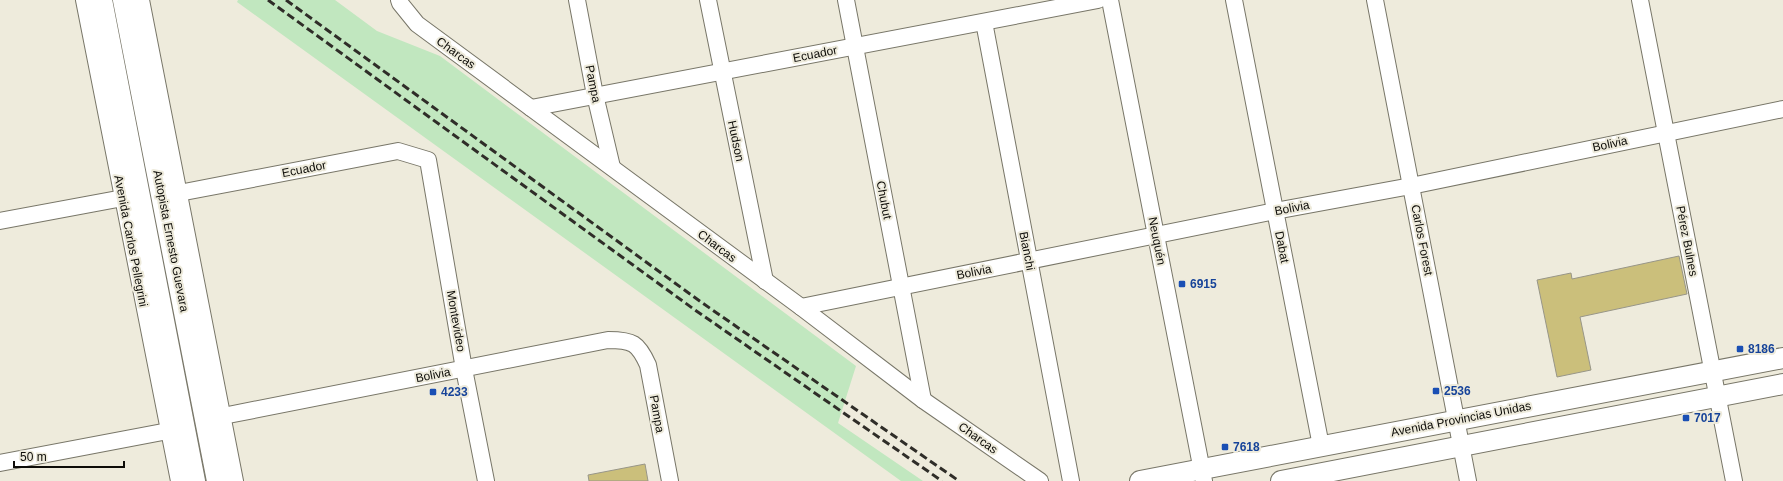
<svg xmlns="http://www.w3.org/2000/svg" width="1783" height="481" viewBox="0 0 1783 481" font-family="Helvetica,sans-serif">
<rect width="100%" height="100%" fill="#eeebdc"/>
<polygon fill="#c1e7bf" points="238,0 335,0 377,31 440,56 856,366 838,423 923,481 901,481 237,2"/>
<g fill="#cbbf7b" stroke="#989688">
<polygon points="1679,256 1687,294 1580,317 1591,370 1557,377 1537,280 1571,273 1572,279"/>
<polygon points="645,464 648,481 589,481 588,475"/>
</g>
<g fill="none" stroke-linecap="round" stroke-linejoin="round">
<g stroke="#787668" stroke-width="18">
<g id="minor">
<polyline points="84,0 179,481"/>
<polyline points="141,0 235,481"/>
<polyline points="399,0 400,3 417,24 801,307 923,400 1040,481"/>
<polyline points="577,0 595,95 612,167"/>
<polyline points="708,0 765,281"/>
<polyline points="846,0 923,400"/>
<polyline points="1110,0 1204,481"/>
<polyline points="1234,0 1321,446"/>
<polyline points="1375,0 1468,481"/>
<polyline points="1640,0 1734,481"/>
<polyline points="984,22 1071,481"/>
<polyline points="531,108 1098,0"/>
<polyline points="179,193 398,151 428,160 464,369 486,481"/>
<polyline points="0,221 123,198"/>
<polyline points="801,307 1275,211 1411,186 1783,109"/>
<path d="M 223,416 L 608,340 C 633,340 638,343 648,365 L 670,481"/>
<polyline points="0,463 168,431"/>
</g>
</g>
<g stroke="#787668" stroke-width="22">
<g id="major">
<polyline points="1140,481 1783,358"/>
<polyline points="1281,481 1783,384"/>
</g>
</g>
<g stroke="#787668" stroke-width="24">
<g id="highway">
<polyline points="101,0 194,481"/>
<polyline points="124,0 218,481"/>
</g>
</g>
<use href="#minor" stroke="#fff" stroke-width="16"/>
<use href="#major" stroke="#fff" stroke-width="20"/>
<use href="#highway" stroke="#fff" stroke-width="22"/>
<g stroke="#2f2d28" stroke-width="3" stroke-dasharray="8 4" stroke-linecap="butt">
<polyline points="268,0 695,310 942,481"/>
<polyline points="286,0 701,302 959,481"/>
</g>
</g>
<g fill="#1a4fb4" stroke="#eeebdc" stroke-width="1.5">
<rect x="1178" y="280" width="8" height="8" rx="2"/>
<rect x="1736" y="345" width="8" height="8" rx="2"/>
<rect x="1432" y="387" width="8" height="8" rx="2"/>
<rect x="429" y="388" width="8" height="8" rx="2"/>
<rect x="1682" y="414" width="8" height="8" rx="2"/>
<rect x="1221" y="443" width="8" height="8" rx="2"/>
</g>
<g text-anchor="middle" stroke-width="4" stroke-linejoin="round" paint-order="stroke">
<g font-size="12" fill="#0d0c08" stroke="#eeebdc">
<text transform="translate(456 53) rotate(36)" y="4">Charcas</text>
<text transform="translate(815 54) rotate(-11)" y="4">Ecuador</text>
<text transform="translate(593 84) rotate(79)" y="4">Pampa</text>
<text transform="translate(736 141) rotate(78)" y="4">Hudson</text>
<text transform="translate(1610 144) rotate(-12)" y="4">Bolivia</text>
<text transform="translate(304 169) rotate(-11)" y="4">Ecuador</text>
<text transform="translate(884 200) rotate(79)" y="4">Chubut</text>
<text transform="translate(1292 208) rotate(-11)" y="4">Bolivia</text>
<text transform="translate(1422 240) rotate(79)" y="4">Carlos Forest</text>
<text transform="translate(131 241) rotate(79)" y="4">Avenida Carlos Pellegrini</text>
<text transform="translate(171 241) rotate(79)" y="4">Autopista Ernesto Guevara</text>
<text transform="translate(1157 241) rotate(79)" y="4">Neuquén</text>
<text transform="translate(1687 241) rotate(79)" y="4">Pérez Bulnes</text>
<text transform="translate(717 246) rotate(37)" y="4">Charcas</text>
<text transform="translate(1282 247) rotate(79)" y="4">Dabat</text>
<text transform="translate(1027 251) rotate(79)" y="4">Bianchi</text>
<text transform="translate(974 272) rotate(-11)" y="4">Bolivia</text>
<text transform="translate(456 321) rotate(80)" y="4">Montevideo</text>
<text transform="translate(433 375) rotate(-11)" y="4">Bolivia</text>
<text transform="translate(657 414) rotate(80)" y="4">Pampa</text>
<text transform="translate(1461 419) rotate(-11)" y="4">Avenida Provincias Unidas</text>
<text transform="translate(978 438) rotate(35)" y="4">Charcas</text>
</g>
<g font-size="12" font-weight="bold" fill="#164399" stroke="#eeebdc" text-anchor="start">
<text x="1190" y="288">6915</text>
<text x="1748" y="353">8186</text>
<text x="1444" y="395">2536</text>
<text x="441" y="396">4233</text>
<text x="1694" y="422">7017</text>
<text x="1233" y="451">7618</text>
</g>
</g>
<path d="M14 461v6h110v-6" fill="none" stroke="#0d0c08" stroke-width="2"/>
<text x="20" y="461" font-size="12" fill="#0d0c08" stroke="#eeebdc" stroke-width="3" paint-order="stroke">50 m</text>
</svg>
